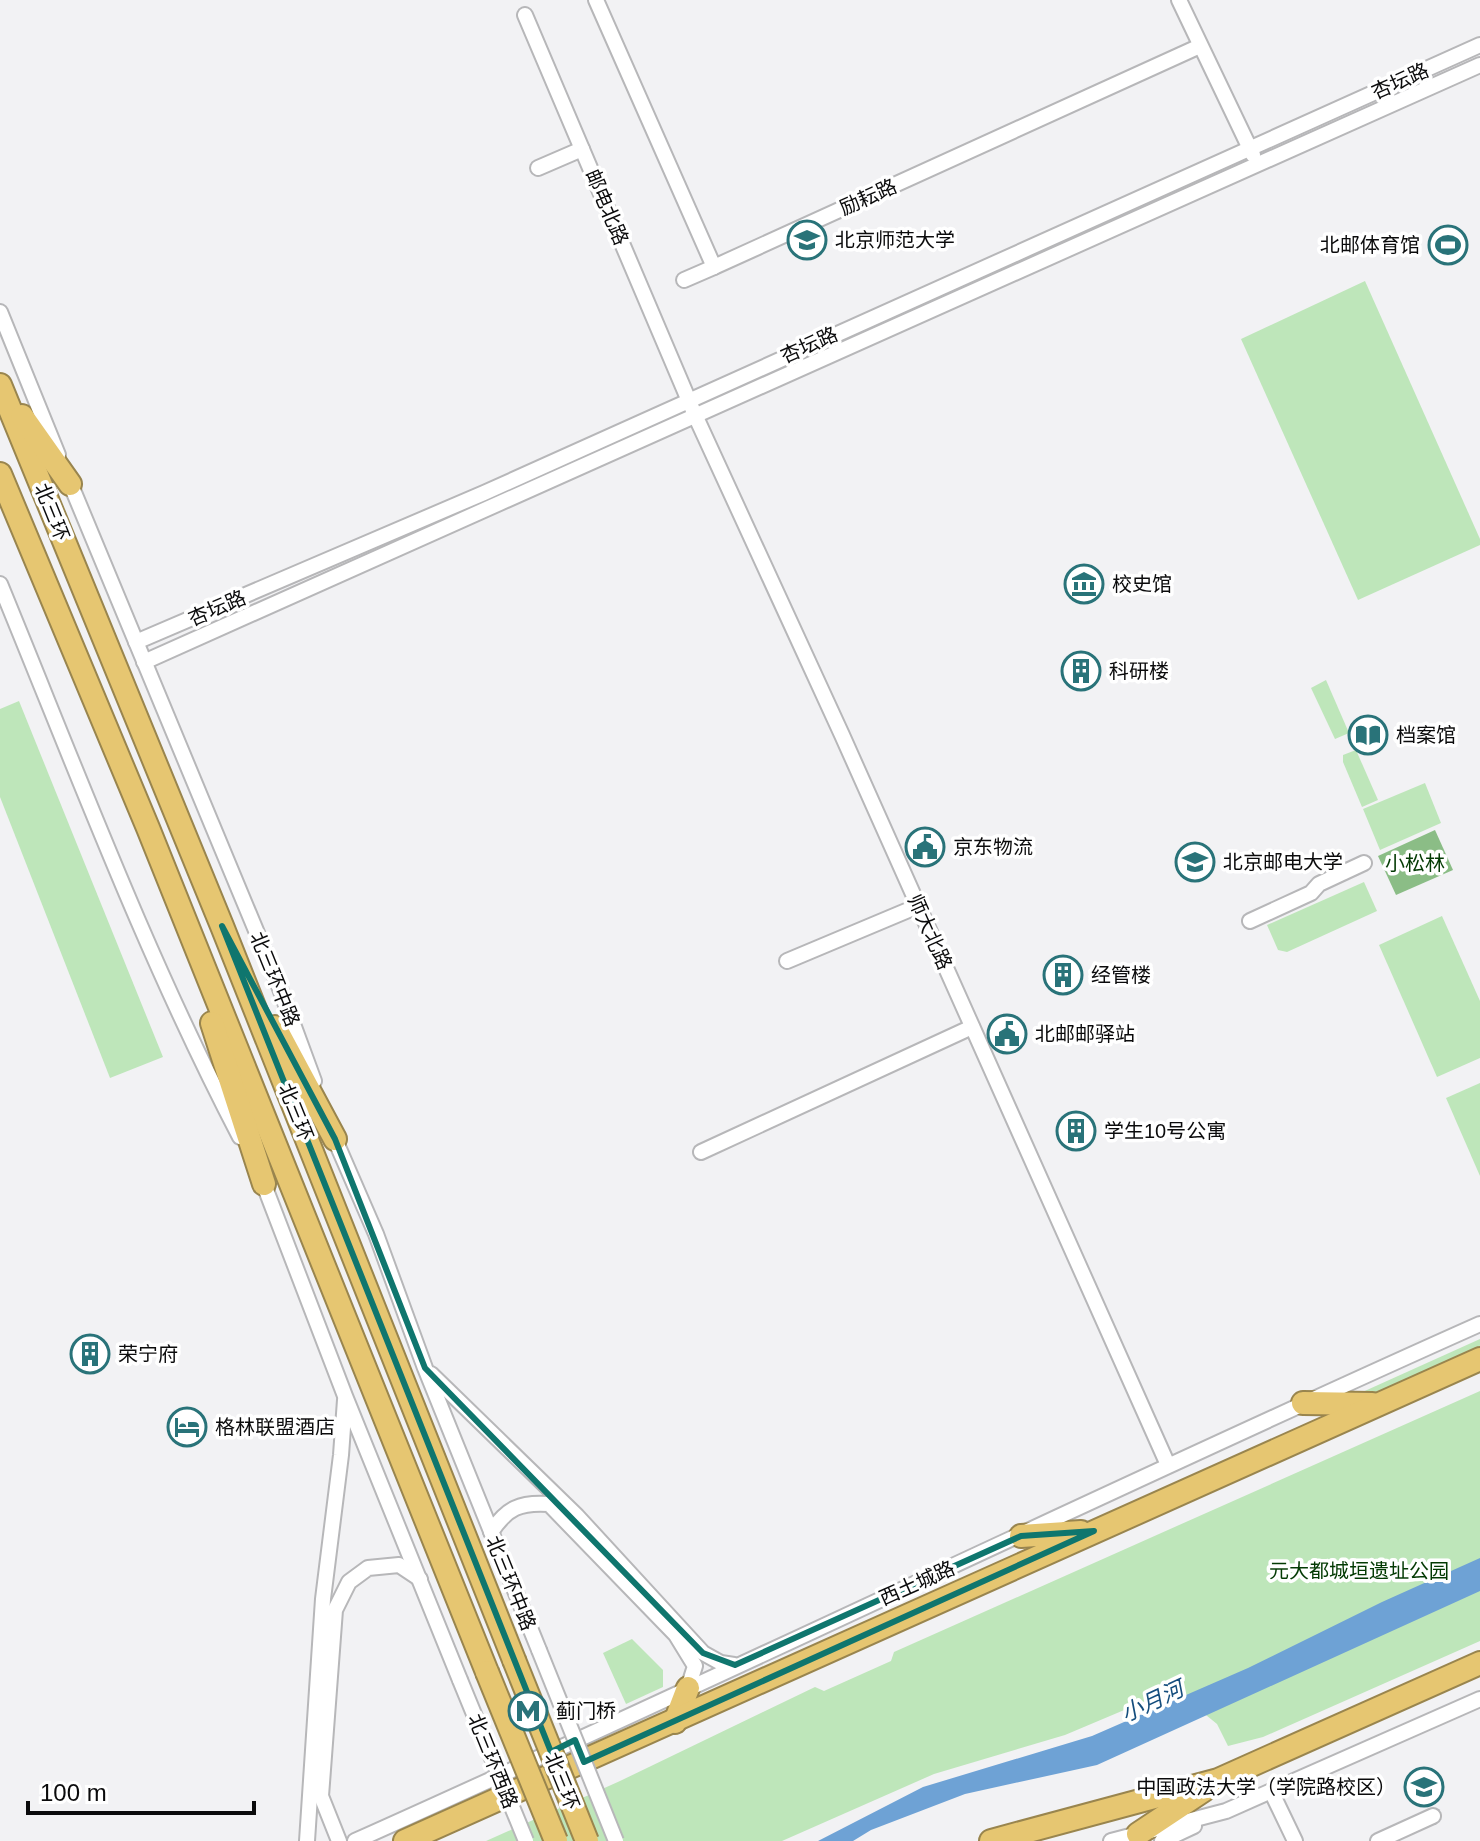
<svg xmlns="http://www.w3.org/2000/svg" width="1480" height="1841" viewBox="0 0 1480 1841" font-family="Arial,'Noto Sans SC',sans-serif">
<rect width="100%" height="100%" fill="#f2f2f4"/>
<g fill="#bee6ba">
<polygon points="1365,281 1480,539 1480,545 1358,600 1241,339"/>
<polygon points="1326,680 1349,733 1335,739 1311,688"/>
<polygon points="19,701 163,1057 110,1078 0,797 0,709"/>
<polygon points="1356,750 1378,800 1362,807 1343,762 1343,755"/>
<polygon points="1425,783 1441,823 1380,850 1363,809"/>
<polygon points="1364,882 1377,911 1287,952 1278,950 1267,925"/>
<polygon points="1442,916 1480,1001 1480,1058 1437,1077 1379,945"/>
<polygon points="1480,1083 1480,1176 1446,1098"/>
<polygon points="1480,1339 1480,1346 1361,1400 1347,1399"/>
<polygon points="1480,1391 1480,1641 1263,1737 1228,1746 1217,1724 1174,1689 1065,1735 934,1774 782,1841 486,1841 620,1781 815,1687 824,1691 891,1661 894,1652"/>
<polygon points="632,1639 663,1670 663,1687 626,1704 603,1653"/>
</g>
<polygon fill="#8bbd86" points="1435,830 1453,870 1396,895 1378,856"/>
<polygon fill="#6ea2d5" points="1480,1558 1480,1591 1097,1765 965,1794 871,1830 853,1841 818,1841 923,1787 1092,1736 1248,1668 1382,1602"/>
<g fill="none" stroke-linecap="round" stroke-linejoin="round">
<g stroke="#b7b7b9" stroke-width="18">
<g id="minor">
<polyline points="596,0 714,267 1200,46"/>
<polyline points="1179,0 1253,155"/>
<polyline points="525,15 695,415 842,735 1168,1465"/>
<polyline points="538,168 582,149"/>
<polyline points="684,280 714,267"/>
<polyline points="0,312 58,455"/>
<polyline points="68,478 279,986 314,1081"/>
<path d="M 0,584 C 76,769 147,959 240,1137"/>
<polyline points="136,642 484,493 1480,45"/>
<polyline points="144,662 1480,65"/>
<polyline points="1250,921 1311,893 1319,884 1364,863"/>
<polyline points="787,961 918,906"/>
<polyline points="333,1135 376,1234 425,1368 539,1650"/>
<polyline points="701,1152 972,1027"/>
<polyline points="261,1177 345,1396 460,1680"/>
<polyline points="431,1374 577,1516 703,1653 721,1663 734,1665"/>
<path d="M 491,1532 C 507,1508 520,1502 549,1504 L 676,1635 L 695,1666 L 688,1688"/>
<polyline points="1271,1791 1295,1841"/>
<polyline points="307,1841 323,1599 341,1455 345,1400"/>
<polyline points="339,1841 321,1796 335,1610 349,1582 368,1568 399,1565 420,1579"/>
<path d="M 355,1841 C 731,1673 1103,1492 1480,1324"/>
<polyline points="1111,1841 1226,1811 1480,1699"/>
<polyline points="1162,1841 1194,1826"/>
<polyline points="1378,1841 1433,1816"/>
</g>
</g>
<g stroke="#99854e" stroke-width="26">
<g id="highway">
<polyline points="0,385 222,926 514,1660"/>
<polyline points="22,416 70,484"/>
<polyline points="0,474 148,828 487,1672"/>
<polyline points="212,1023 264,1184"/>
<polyline points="275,1027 335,1139"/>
<polyline points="1303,1403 1372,1404"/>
<polyline points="1021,1536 1081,1532"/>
<polyline points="675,1722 688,1688"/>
<polyline points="1138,1834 1204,1790"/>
<polyline points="405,1841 1480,1359"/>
<polyline points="991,1841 1218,1780 1480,1663"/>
</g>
</g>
<use href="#minor" stroke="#fff" stroke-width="14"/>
<use href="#highway" stroke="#e6c671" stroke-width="22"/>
<g stroke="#b7b7b9" stroke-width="18" stroke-linecap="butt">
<g id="minor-bridge">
<polyline points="539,1650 616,1841"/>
<polyline points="460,1680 526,1841"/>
</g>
</g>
<g stroke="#99854e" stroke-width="26" stroke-linecap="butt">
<g id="highway-bridge">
<polyline points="514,1660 587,1841"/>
<polyline points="487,1672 556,1841"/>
</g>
</g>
<use href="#minor-bridge" stroke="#fff" stroke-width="14"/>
<use href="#highway-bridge" stroke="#e6c671" stroke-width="22"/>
</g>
<path fill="none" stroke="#0f766e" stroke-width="6" stroke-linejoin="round" d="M 222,926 L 335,1139 L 425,1368 L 703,1653 L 735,1665 L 1021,1536 L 1094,1531 L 584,1762 L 575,1740 L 551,1752 Z"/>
<defs>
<g id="university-ring" transform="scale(2)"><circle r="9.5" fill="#fff" stroke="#297379" stroke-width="1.5"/><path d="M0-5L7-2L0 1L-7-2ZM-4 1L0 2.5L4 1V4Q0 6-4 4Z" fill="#297379"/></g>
<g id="stadium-ring" transform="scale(2)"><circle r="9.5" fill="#fff" stroke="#297379" stroke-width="1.5"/><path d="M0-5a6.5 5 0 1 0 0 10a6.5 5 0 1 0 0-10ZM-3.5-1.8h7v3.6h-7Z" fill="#297379"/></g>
<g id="museum-ring" transform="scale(2)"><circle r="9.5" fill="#fff" stroke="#297379" stroke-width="1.5"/><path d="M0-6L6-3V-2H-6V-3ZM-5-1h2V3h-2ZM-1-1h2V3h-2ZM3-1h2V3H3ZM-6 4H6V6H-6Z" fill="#297379"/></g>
<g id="building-ring" transform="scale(2)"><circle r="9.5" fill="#fff" stroke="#297379" stroke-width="1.5"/><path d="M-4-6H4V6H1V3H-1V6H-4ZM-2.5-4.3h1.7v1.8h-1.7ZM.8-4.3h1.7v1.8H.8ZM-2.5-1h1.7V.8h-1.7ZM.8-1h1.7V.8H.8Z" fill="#297379"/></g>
<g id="library-ring" transform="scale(2)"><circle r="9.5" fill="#fff" stroke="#297379" stroke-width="1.5"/><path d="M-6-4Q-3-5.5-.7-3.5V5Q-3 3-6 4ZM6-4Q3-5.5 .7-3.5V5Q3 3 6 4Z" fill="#297379"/></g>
<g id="civic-ring" transform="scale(2)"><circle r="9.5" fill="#fff" stroke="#297379" stroke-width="1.5"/><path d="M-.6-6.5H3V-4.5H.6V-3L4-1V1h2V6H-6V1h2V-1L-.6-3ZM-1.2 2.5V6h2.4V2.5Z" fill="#297379"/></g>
<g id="hotel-ring" transform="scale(2)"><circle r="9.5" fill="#fff" stroke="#297379" stroke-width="1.5"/><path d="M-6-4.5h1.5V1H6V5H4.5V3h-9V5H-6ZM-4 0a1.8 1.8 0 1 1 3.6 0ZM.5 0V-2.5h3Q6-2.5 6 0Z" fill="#297379"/></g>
<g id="metro-ring" transform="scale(2)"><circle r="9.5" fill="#fff" stroke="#297379" stroke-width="1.5"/><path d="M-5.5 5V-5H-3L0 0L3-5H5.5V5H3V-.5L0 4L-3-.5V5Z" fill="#297379"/></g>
</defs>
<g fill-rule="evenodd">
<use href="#university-ring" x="807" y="240"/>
<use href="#stadium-ring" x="1448" y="245"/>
<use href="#museum-ring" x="1084" y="584"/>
<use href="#building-ring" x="1081" y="671"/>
<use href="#library-ring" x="1368" y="735"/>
<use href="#civic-ring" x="925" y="847"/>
<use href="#university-ring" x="1195" y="862"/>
<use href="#building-ring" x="1063" y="975"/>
<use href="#civic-ring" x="1007" y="1034"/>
<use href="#building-ring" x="1076" y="1131"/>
<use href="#building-ring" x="90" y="1354"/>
<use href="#hotel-ring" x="187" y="1427"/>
<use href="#metro-ring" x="528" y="1711"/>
<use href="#university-ring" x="1424" y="1787"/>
</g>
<g text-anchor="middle" stroke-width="7" stroke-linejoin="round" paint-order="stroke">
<g font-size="20" fill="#0b0b0c" stroke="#fff">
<text transform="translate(1400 81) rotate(-24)" y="7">杏坛路</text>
<text transform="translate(868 197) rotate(-24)" y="7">励耘路</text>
<text transform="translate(607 207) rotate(67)" y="7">邮电北路</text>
<text transform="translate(809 345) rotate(-24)" y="7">杏坛路</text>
<text transform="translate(52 512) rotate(68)" y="7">北三环</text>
<text transform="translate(217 608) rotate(-23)" y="7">杏坛路</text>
<text transform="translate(930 932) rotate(66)" y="7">师大北路</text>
<text transform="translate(275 979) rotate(68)" y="7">北三环中路</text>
<text transform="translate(296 1112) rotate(68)" y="7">北三环</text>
<text transform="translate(511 1583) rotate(68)" y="7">北三环中路</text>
<text transform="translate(917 1583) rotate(-24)" y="7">西土城路</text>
<text transform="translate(493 1761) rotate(68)" y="7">北三环西路</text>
<text transform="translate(562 1781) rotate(68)" y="7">北三环</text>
</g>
<g font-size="20" fill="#0b0b0c" stroke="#fff" text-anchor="start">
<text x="835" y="247">北京师范大学</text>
<text x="1420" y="252" text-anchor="end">北邮体育馆</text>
<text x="1112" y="591">校史馆</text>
<text x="1109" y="678">科研楼</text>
<text x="1396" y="742">档案馆</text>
<text x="953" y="854">京东物流</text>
<text x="1223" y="869">北京邮电大学</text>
<text x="1091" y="982">经管楼</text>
<text x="1035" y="1041">北邮邮驿站</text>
<text x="1104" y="1138">学生10号公寓</text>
<text x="118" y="1361">荣宁府</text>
<text x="215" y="1434">格林联盟酒店</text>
<text x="556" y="1718">蓟门桥</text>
<text x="1396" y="1794" text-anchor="end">中国政法大学（学院路校区）</text>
</g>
<g font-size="20" fill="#033a03" stroke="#fff">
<text x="1415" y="870">小松林</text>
<text x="1359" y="1578">元大都城垣遗址公园</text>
</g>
<g font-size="22" font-style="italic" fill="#144d7d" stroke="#fff">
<text transform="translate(1152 1701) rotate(-25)" y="8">小月河</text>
</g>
</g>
<path d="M28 1801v12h226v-12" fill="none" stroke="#0b0b0c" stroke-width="4"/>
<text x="40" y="1801" font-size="24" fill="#0b0b0c" stroke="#ffffff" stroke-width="6" paint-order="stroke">100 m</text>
</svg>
